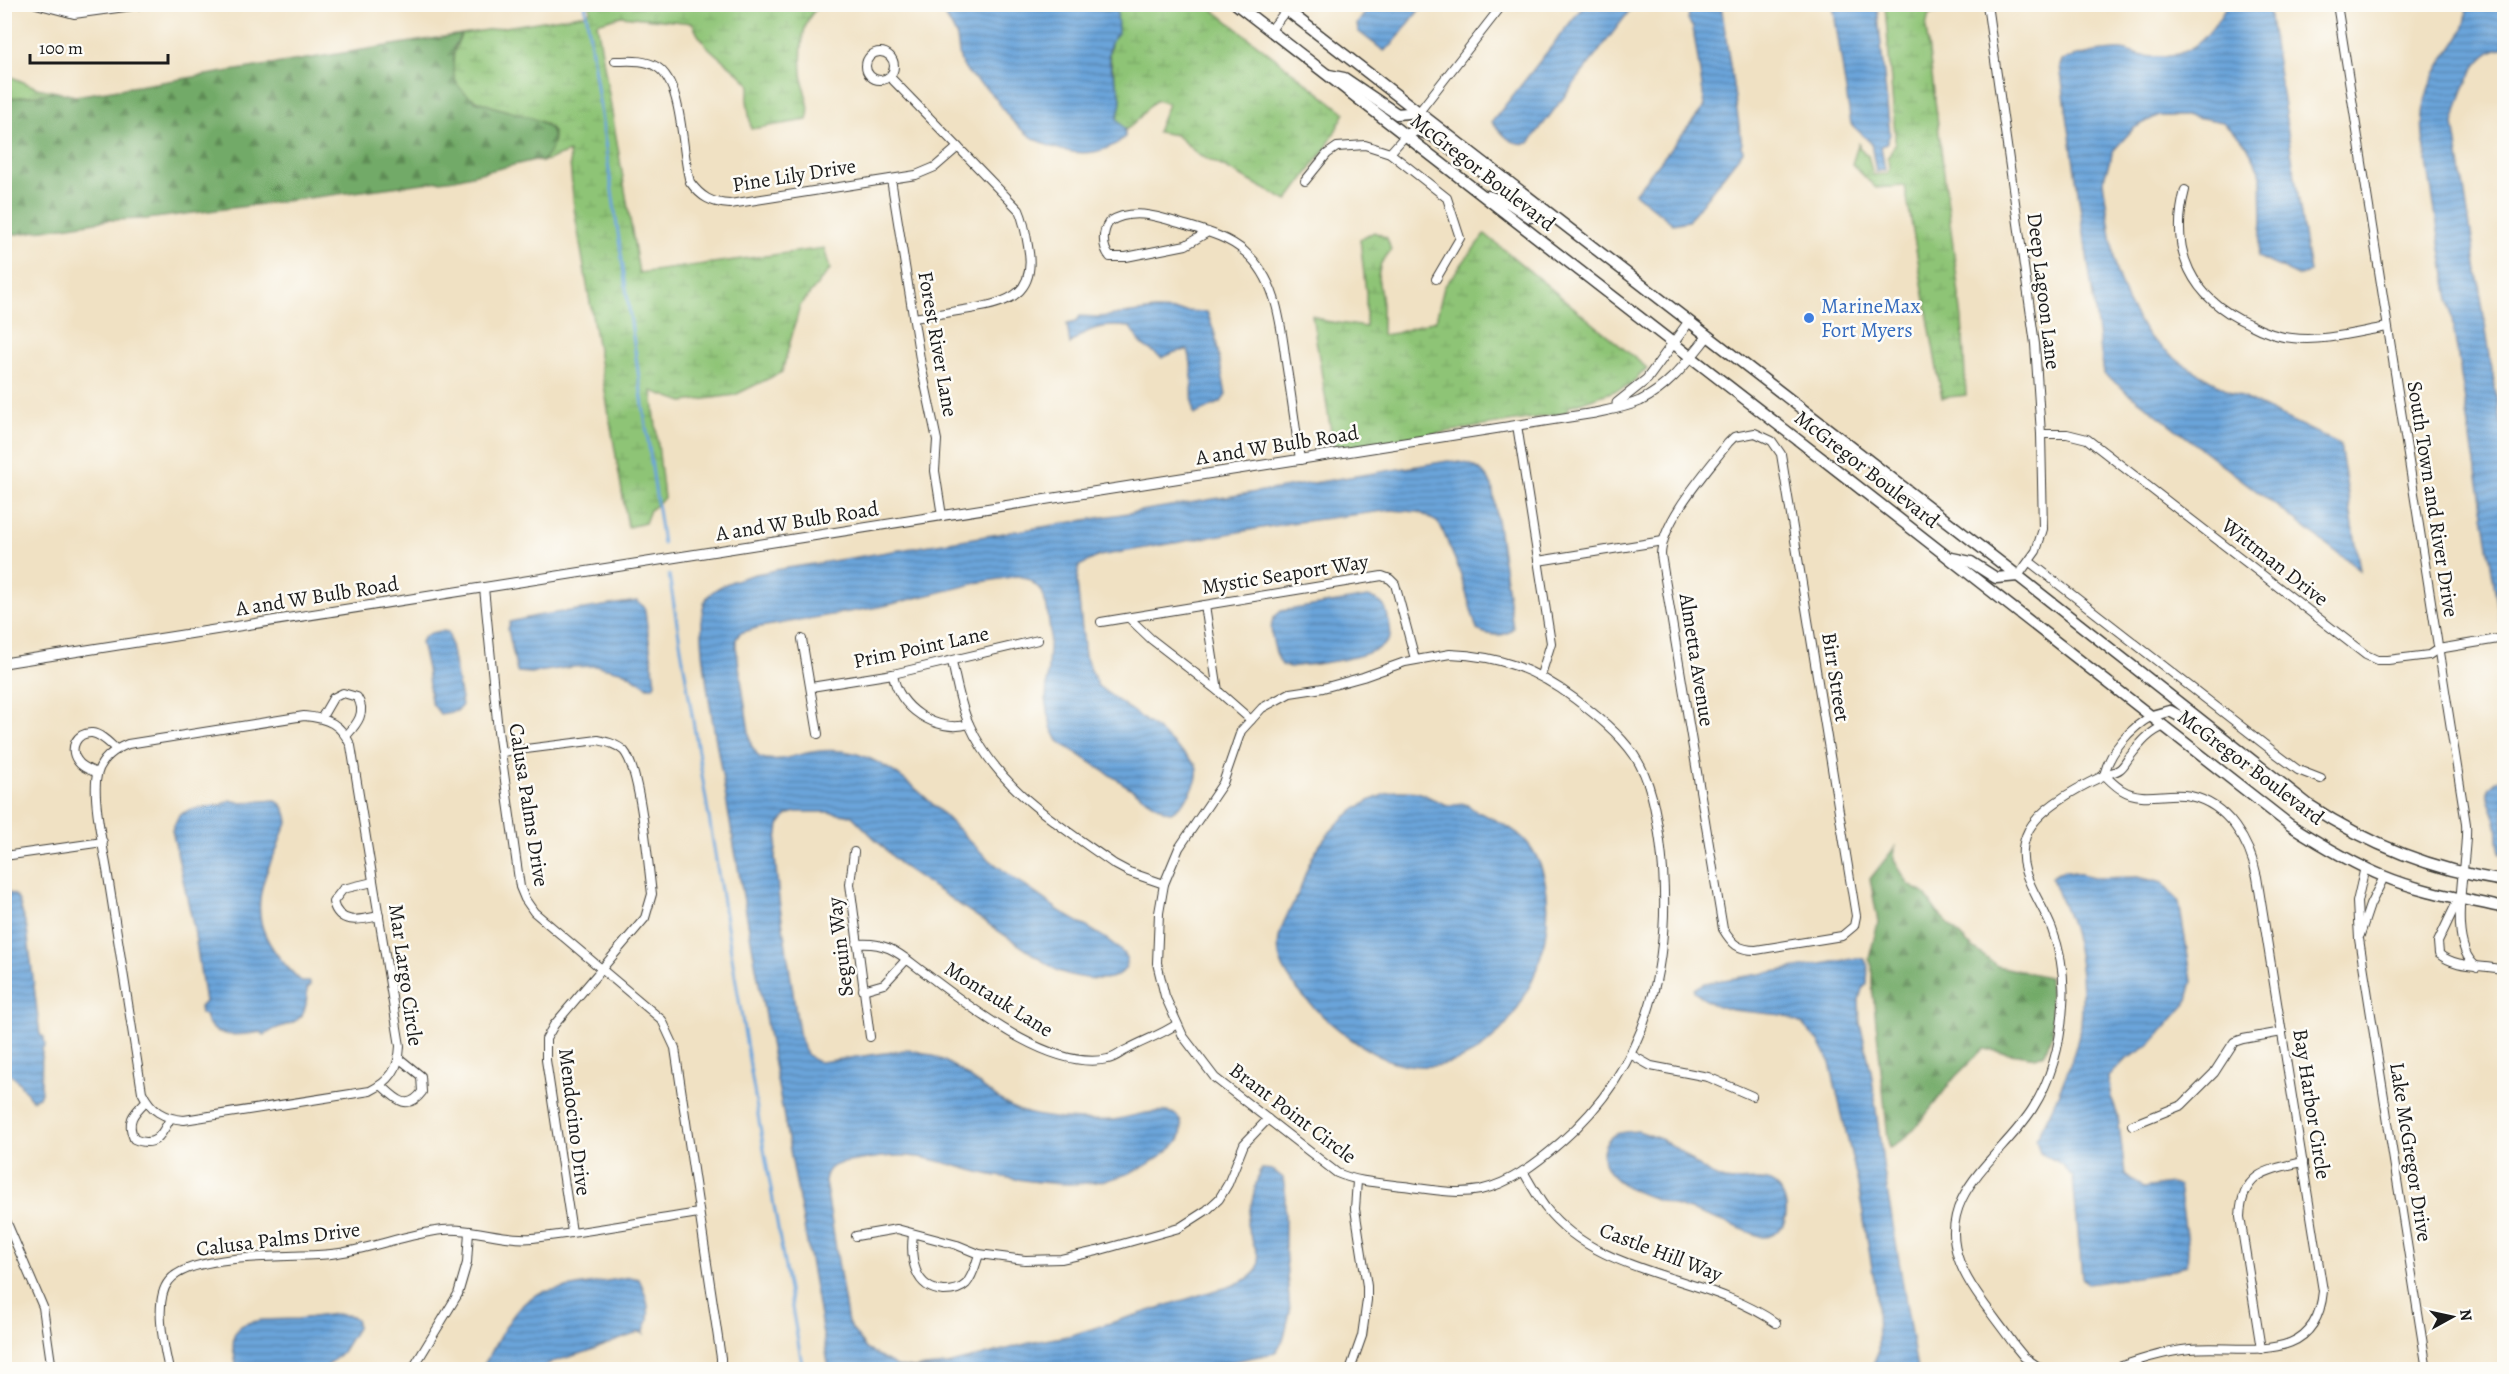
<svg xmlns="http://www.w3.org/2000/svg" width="2509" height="1374" viewBox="0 0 2509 1374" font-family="Alegreya,serif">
<defs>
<pattern id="forest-firs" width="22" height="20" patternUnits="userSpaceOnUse" patternTransform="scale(1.5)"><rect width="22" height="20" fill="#72aa67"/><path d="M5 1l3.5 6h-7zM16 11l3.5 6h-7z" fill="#5d8a54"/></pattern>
<pattern id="wetland-marsh" width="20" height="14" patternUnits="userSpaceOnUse" patternTransform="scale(1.5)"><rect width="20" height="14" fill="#8ec476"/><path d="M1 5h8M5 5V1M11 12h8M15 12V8" fill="none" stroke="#7aa866"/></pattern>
<pattern id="water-rules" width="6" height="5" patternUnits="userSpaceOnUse" patternTransform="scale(1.5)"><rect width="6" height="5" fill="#6ba4da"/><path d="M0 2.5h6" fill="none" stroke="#5785b0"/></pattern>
</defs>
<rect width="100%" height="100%" fill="#fdfcf7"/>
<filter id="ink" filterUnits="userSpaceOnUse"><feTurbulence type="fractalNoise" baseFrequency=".0167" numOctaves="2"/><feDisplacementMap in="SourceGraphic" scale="12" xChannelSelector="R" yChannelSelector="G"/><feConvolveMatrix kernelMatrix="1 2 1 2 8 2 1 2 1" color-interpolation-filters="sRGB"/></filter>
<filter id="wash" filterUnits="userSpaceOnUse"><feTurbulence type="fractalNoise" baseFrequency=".008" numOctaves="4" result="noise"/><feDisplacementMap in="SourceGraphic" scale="24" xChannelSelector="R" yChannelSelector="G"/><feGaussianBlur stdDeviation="1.35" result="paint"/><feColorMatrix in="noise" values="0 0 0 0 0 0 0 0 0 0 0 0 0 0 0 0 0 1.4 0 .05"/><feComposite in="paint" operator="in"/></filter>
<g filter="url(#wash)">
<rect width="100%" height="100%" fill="#f0e1c3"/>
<g fill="url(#forest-firs)" stroke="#476342" stroke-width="1.5">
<path d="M 462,34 L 454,47 L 475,101 C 495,107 557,116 554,142 C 553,149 546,156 542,162 L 535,160 L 455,179 L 147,219 L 109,220 L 5,236 L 5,99 L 57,92 L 75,96 Z"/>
<path d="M 1895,847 L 1894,860 L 1909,885 L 1924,893 L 1937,912 L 1967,943 L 1997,966 L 2049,977 L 2053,1032 L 2045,1053 L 2036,1057 L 1983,1049 C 1974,1058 1965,1067 1956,1076 C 1943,1091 1907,1145 1889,1148 L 1872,984 L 1872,966 L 1869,959 L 1878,922 L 1870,879 Z"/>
</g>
<g fill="url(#wetland-marsh)" stroke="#557049" stroke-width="1.5">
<path d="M 590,5 L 826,5 C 797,10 800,66 804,88 C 807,101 811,107 807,120 L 751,129 L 747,100 L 750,85 C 734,64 700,50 693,23 L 621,16 L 597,23 L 639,273 L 824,248 L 830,269 L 800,306 L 782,372 L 735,395 L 683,402 L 652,391 L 664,498 L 650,510 L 645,523 L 628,527 L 574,208 L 569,152 L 542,162 C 545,157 550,152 552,146 C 571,105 461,121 454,74 C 452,57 454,48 462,34 L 587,14 L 590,11 Z"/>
<path d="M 1083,5 L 1207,5 L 1345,113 L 1326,148 L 1287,201 L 1222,166 L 1200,156 L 1176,135 L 1157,132 L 1168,104 L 1157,100 C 1143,108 1141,122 1125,130 L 1117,119 L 1121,99 L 1109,55 L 1117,10 L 1105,11 Z"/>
<polygon points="1885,5 1968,5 1929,14 1926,27 1962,319 1966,395 1942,398 1905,186 1876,188 1852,164 1859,142 1859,147 1868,156 1873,175 1887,174 1889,169 1888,158 1895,144 1895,134"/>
<polygon points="5,74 37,88 57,92 5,99"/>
<polygon points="1374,232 1387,238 1391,250 1381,263 1378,276 1382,303 1382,335 1396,333 1436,320 1444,287 1485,234 1647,368 1629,386 1570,406 1565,413 1334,450 1312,315 1325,321 1366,327 1366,293 1360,239"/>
</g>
<g fill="url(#water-rules)" stroke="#44607b" stroke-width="1.5">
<path d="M 1083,4 L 1105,11 L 1117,10 L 1118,33 C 1096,56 1119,75 1121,100 C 1121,106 1118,113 1117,119 L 1125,130 L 1125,137 C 1091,168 1035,149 1008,116 C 1002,109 998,100 992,94 C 984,85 971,78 965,69 C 958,60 959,48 957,38 C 954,28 947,19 941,11 L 909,11 L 897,5 Z"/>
<polygon points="1371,5 1371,4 1423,5 1392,45 1384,51 1358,31 1357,24"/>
<path d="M 1584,5 L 1634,5 L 1529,143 C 1510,146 1504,135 1492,122 Z"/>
<polygon points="1690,5 1721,5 1743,151 1688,221 1673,224 1635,193 1705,106 1693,28 1688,20"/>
<polygon points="1833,5 1877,5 1890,134 1886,144 1881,146 1885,170 1876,172 1871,143 1851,124"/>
<path d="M 2227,5 L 2268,5 L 2310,272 L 2298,276 L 2258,257 L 2262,222 L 2261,175 L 2247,145 L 2223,122 L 2190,116 L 2157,116 L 2134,128 L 2113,151 L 2103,181 L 2116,271 L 2128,304 L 2148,336 L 2181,363 L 2231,392 L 2340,444 L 2360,570 L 2104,374 L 2060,66 L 2062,60 C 2081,55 2103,49 2122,50 C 2129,51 2137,55 2144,56 C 2187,62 2208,40 2227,5 Z"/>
<path d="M 2466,5 L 2504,5 L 2504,48 C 2475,49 2457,99 2454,124 L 2504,445 L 2504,622 L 2500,622 L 2423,136 C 2421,113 2425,92 2436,72 C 2448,48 2470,34 2466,5 Z"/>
<path d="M 1155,310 L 1207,312 L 1215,334 L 1226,395 L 1221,402 L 1194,415 C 1190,394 1195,370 1188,350 L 1175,352 L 1162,358 L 1141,344 L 1130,327 C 1106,324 1087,327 1070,344 L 1067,324 L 1076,322 L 1080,316 L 1099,317 Z"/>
<path d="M 1448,461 C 1470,462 1481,466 1492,485 L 1513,628 C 1505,639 1488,635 1477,630 L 1459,569 L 1441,527 L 1437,522 L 1419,512 L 1391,510 L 1290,523 L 1099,556 L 1079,566 L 1077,583 L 1085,656 L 1098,686 L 1158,730 L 1196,765 C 1202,781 1185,805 1171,812 L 1165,811 L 1058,741 L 1051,727 L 1046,700 L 1050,630 L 1047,608 L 1042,591 L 1027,578 L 1017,576 L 981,582 L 884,606 L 760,627 L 740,633 L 736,639 L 736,646 L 751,745 L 759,757 C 776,764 794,755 812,752 C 826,750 843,750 857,754 C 905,768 949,822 984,855 C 1007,875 1033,891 1057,909 C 1076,923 1116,939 1127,959 C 1128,989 1075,978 1058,971 L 902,866 L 852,816 L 827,812 L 795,812 L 787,815 L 779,825 L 775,857 L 779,900 L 799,1032 C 802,1046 805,1058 820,1062 L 907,1050 C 951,1053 977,1088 1013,1108 C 1028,1115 1046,1117 1062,1119 C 1079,1120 1095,1121 1112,1120 C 1129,1119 1189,1094 1181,1135 C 1178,1145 1167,1151 1159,1157 C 1134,1176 1100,1184 1069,1184 C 1045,1184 1021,1180 997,1176 C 967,1171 939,1158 909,1156 C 891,1155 872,1158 855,1161 C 840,1163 827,1164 825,1181 L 848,1323 L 866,1349 L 897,1366 L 913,1368 L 947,1365 L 1029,1343 L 1072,1335 L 1216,1290 C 1227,1289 1233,1285 1243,1281 C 1276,1265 1248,1245 1247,1222 L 1259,1172 L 1262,1169 L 1273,1170 L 1283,1178 L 1285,1190 L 1285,1247 L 1290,1312 L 1283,1341 L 1275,1353 L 1188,1370 L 829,1369 C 796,1171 755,974 722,775 C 717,744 692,623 706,599 C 721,574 797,567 826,562 Z"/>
<path d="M 1368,597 C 1381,601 1386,605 1388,618 C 1389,624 1392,631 1390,637 C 1382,659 1311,664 1290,667 L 1282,665 C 1276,657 1267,627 1274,618 C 1275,615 1279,614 1281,611 Z"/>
<polygon points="637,601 644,607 645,611 655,683 653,687 648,687 625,672 597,666 571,667 531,673 517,672 508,629 510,622 536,616"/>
<path d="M 443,631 L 448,632 L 450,639 L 462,705 L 457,711 L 440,714 L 431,702 L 427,669 L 421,642 C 424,633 435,632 443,631 Z"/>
<path d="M 2504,776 L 2504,854 L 2501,854 C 2496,843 2499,835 2497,825 C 2492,799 2475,793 2504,776 Z"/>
<path d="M 1396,791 C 1404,791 1416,790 1423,794 C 1431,798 1438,802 1448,805 C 1454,806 1460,801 1465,804 C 1469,805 1472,809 1476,811 C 1497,821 1519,829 1532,849 C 1574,913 1526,1041 1453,1062 C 1435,1068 1412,1067 1394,1062 C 1357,1050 1295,999 1281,962 C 1271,935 1290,912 1300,890 C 1304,878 1307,866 1313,856 C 1331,824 1360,800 1396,791 Z"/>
<path d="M 230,800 L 242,803 L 274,800 C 285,805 287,813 288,823 C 281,831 280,844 275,853 C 247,909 257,940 302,982 L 310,982 L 310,986 L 307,989 C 307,1015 303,1021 277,1028 C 271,1030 270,1033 264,1035 L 261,1032 C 241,1035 211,1041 205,1015 L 201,1014 L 200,1007 L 205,1002 L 194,929 L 172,830 L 179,815 L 189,810 L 221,805 Z"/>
<path d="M 2064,870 L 2098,878 L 2138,877 L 2163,883 L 2179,902 L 2192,981 L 2186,1004 L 2150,1045 L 2125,1060 L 2108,1078 L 2111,1097 L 2118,1116 L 2125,1174 L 2143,1188 L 2170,1184 L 2179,1186 L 2188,1249 L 2187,1265 L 2163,1273 L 2088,1284 L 2082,1277 L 2073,1177 L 2061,1164 L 2040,1153 L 2036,1139 C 2053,1109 2076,1057 2081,1024 C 2084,995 2081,960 2073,932 C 2069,914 2059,895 2051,877 Z"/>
<polygon points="5,891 15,895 19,901 27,929 40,1035 44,1037 45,1046 42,1049 41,1092 39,1097 32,1100 17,1080 5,1070"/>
<polygon points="1858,958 1864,958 1868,966 1867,984 1862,989 1859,1000 1860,1023 1871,1071 1884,1171 1917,1369 1871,1369 1878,1352 1877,1297 1857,1179 1830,1063 1819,1042 1802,1024 1783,1015 1731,1010 1712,1004 1694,992 1694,989 1705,983"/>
<path d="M 1638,1131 C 1651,1135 1664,1140 1676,1148 C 1691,1159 1703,1173 1721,1179 C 1738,1185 1762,1174 1775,1185 C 1793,1199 1790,1237 1762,1237 C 1739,1228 1716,1219 1693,1211 C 1668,1202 1612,1191 1604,1162 C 1602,1154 1603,1146 1608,1140 C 1616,1131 1627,1132 1638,1131 Z"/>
<path d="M 630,1277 L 639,1279 C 645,1290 650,1307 648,1320 C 647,1326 643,1328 644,1334 L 640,1332 L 586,1352 L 552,1362 L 538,1369 L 481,1369 C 499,1343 509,1306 542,1292 Z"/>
<polygon points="335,1314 352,1316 357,1321 357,1328 342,1352 324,1369 237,1369 233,1347 234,1335 239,1327 247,1323 262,1320 298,1319"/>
</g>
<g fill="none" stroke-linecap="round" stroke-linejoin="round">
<g stroke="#6ba4da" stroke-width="3">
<polyline points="585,4 663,544"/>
<polyline points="669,575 759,1121 803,1370"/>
</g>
</g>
</g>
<g filter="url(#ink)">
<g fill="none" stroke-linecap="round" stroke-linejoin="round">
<g stroke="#3c3a35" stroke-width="10">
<g id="minor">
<polyline points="36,4 74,14 147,4"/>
<polyline points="1987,4 2035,344 2041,434 2043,529 2036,551 2018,576"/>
<path d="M 2337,4 L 2466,824 C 2469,859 2444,944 2477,967"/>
<polyline points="1270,31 1291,4"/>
<circle cx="880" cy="66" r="14"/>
<path d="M 615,61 C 629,61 644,59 657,67 C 684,84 681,152 690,182 C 701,197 711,203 730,204 L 916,175 L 935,167 L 958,147"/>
<path d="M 890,77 L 1019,210 C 1024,221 1026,233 1028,246 C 1037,293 1010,303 970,309 C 951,312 933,315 914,318"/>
<polyline points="1419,112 1503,4"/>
<polyline points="1390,153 1405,136"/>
<polyline points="891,179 921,365 937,440 935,471 942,516"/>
<polyline points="1305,181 1327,154 1337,147 1365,145 1390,153 1447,198 1460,238 1436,279"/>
<path d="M 2185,190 C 2169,251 2191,298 2249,324 C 2262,331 2277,337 2292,338 C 2323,342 2357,332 2387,327"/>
<path d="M 1208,232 L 1186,245 L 1126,257 L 1110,257 C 1102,247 1102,232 1109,222 C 1131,208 1156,216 1179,223 C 1201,230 1228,236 1245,252 C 1279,281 1281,329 1287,369 C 1292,400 1296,430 1300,460"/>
<polyline points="1517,425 1551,643 1541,675"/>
<path d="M 1755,433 L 1772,441 L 1781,454 L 1856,916 L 1854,926 L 1842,936 L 1756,950 C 1738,950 1732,944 1723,929 L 1661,555 C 1662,520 1707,471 1728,443 L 1734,437 Z"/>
<polyline points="2041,434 2067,434 2087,439 2366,655 2377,660 2388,660 2429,655 2438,649 2504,638"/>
<polyline points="1538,561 1663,541"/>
<polyline points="2030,562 2278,755 2298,770 2321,779"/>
<polyline points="484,588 498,731 520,887 525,899 534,912 662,1020 675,1048 721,1358 721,1370"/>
<polyline points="1205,605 1218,691"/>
<polyline points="1129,618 1151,639 1218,691 1251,720"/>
<polyline points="1101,622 1382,576 1390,579 1395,584 1415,659"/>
<polyline points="802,639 818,734"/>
<path d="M 1450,654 C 1500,656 1535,669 1575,699 C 1596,715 1619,733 1634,755 C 1651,780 1656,812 1660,841 C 1675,955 1651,1064 1561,1142 C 1537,1163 1511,1183 1480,1190 C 1454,1195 1428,1189 1403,1186 C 1380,1183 1358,1182 1337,1173 L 1215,1078 L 1183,1036 L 1165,996 L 1157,963 L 1159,913 L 1164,884 L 1179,848 L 1223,783 L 1241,731 L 1262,708 L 1290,693 L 1323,688 L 1363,677 L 1405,662 Z"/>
<path d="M 952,661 C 956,681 960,704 969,724 C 998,789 1058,824 1114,864 L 1129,872 L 1164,884"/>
<path d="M 893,674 C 897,707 937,734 969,724"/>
<polyline points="811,687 893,674 1038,640"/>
<path d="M 304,716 C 328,718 341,724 351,746 L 400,1046 C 399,1069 390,1081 370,1091 L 184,1120 C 163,1118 151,1111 142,1092 C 130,1018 119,944 107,870 C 103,847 92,796 97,775 C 101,759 113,750 128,744 Z"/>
<path d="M 322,717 L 333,698 L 343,693 L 357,697 C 367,712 357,724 347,735"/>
<path d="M 502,752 L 598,740 C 607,742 617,744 624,751 C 641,771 648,864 652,894 L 645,918 L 554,1025 L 546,1039 L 546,1060 L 572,1232"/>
<path d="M 97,773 C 90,770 81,767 77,760 C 69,749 76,732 92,733 C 101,734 109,743 116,749"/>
<path d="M 2104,775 C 2110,780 2115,786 2122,790 C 2143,803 2168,791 2190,796 C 2228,804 2250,842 2257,877 L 2323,1291 C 2316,1368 2244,1344 2190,1349 C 2162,1352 2136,1361 2110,1370"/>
<path d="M 2104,775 C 2110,751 2131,727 2152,716"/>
<polyline points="854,852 850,884 870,1037"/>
<polyline points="4,856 103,842"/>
<polyline points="2365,867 2357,902 2359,939 2427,1370"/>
<path d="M 373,882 L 343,889 L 333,902 C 339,926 361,920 379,916"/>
<path d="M 2458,900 L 2438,942 L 2439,954 C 2457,969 2483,964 2504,970"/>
<polyline points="2360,935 2370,905 2384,877"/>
<path d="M 857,944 C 891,941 902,957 929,976 C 972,1008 1051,1072 1108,1059 C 1115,1058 1121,1052 1128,1049 C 1144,1040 1161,1035 1177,1024"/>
<polyline points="863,990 884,984 906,960"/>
<polyline points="1630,1054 1651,1066 1708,1077 1752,1096"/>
<path d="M 381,1085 C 396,1099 407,1112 422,1092 L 421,1076 L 400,1059"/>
<path d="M 146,1101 C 133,1114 126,1121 134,1139 C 155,1148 161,1136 170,1119"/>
<polyline points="2132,1125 2182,1105 2214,1073 2234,1042 2243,1039 2282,1032"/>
<path d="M 1523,1171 C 1530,1183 1537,1196 1545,1207 C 1601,1279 1706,1273 1776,1323"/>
<polyline points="4,1216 43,1307 52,1370"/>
<path d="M 913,1234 C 910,1258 914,1289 944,1291 C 952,1291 961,1289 966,1284 C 973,1276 976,1264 979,1254"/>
<polyline points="856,1236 897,1229 957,1245 979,1254 1025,1260 1061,1259 1097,1251 1179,1228 1207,1210 1219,1199 1228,1184 1244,1144 1268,1119"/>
<path d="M 2261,1349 L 2240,1217 C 2242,1173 2266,1170 2303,1162"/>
<path d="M 169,1370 C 164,1347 153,1300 169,1281 C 192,1252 294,1258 331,1254 C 369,1250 405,1234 443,1230 C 473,1227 503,1241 533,1238 C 589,1232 644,1221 699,1213"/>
<polyline points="412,1370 458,1294 467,1263 469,1231"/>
<polyline points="1350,1370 1362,1336 1367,1300 1367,1286 1355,1209 1357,1181"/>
<path d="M 2043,1370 L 2024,1357 L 2015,1346 C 1998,1321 1971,1291 1960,1263 C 1933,1194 2002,1158 2033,1108 C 2052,1078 2061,1040 2063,1005 C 2065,979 2061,953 2052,929 C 2041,899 2013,870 2026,836 C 2035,810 2079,787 2103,776 C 2108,773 2115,773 2120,769 C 2123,767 2126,762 2128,759 C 2139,745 2148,732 2165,726"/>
</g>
</g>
<g stroke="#3c3a35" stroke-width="11">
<g id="tertiary">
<polyline points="1617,403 1647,379 1688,323"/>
<path d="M 4,663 L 1595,413 C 1609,410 1626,407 1640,401 C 1669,387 1687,362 1707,337"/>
</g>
</g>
<g stroke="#3c3a35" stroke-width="13">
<g id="secondary">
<path d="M 1236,4 L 1843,475 L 2290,825 C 2320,844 2351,863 2383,876 C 2421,892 2465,899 2504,908"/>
<path d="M 1279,4 L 2018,576 L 2309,805 C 2369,845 2433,870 2504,881"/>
<polyline points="1329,75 1344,78 1397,114 1419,112"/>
<polyline points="1405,136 1416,130 1431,135 1485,174"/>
<polyline points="1488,196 1509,203 1530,217 1548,213"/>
<polyline points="1952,558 1971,562 1996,578 2018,576"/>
<polyline points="2152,716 2170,711 2201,728"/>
</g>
</g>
<use href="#minor" stroke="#fff" stroke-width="8"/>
<use href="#tertiary" stroke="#fff" stroke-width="9"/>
<use href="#secondary" stroke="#fff" stroke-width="10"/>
</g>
</g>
<circle fill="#3f7fe0" stroke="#fdfcf7" stroke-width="2" cx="1809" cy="318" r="6"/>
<g text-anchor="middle" stroke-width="5" stroke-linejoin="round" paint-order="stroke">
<g font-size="21" fill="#1c1c1c" stroke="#fdfcf7">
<text transform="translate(1483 172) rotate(38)" y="7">McGregor Boulevard</text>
<text transform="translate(794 175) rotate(-9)" y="7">Pine Lily Drive</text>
<text transform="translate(2044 291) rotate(83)" y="7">Deep Lagoon Lane</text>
<text transform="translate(938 344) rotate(80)" y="7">Forest River Lane</text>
<text transform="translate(1277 445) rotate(-9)" y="7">A and W Bulb Road</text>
<text transform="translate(1867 469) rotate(38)" y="7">McGregor Boulevard</text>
<text transform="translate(2433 499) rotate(81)" y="7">South Town and River Drive</text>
<text transform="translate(797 521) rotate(-9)" y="7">A and W Bulb Road</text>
<text transform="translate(2275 562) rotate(38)" y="7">Wittman Drive</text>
<text transform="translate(1285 574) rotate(-9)" y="7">Mystic Seaport Way</text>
<text transform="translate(317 596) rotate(-9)" y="7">A and W Bulb Road</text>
<text transform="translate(921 647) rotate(-12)" y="7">Prim Point Lane</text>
<text transform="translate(1697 660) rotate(81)" y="7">Almetta Avenue</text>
<text transform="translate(1836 677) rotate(81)" y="7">Birr Street</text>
<text transform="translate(2251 767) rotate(37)" y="7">McGregor Boulevard</text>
<text transform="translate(529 805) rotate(81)" y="7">Calusa Palms Drive</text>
<text transform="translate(840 947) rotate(-97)" y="7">Seguin Way</text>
<text transform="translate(406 975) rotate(82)" y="7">Mar Largo Circle</text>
<text transform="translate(999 999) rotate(32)" y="7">Montauk Lane</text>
<text transform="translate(2312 1104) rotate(81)" y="7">Bay Harbor Circle</text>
<text transform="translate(1293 1113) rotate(37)" y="7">Brant Point Circle</text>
<text transform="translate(575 1122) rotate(83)" y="7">Mendocino Drive</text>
<text transform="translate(2411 1152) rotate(81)" y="7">Lake McGregor Drive</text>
<text transform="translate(278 1239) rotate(-7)" y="7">Calusa Palms Drive</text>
<text transform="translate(1661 1252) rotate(21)" y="7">Castle Hill Way</text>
</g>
<g font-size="21" fill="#366cbe" stroke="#fdfcf7" text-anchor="start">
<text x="1821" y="313">MarineMax<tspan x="1821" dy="24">Fort Myers</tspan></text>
</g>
</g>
<rect width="2509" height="1374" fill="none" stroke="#fdfcf7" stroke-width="24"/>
<g transform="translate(2452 1317) rotate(82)" stroke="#fdfcf7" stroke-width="4.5" paint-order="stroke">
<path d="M0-4.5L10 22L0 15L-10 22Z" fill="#1c1c1c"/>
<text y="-9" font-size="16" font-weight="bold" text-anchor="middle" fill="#1c1c1c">N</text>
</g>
<path d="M30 54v9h138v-9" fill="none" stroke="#1c1c1c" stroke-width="3"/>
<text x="39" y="54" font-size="18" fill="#1c1c1c" stroke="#fdfcf7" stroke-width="4.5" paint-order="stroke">100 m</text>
</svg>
